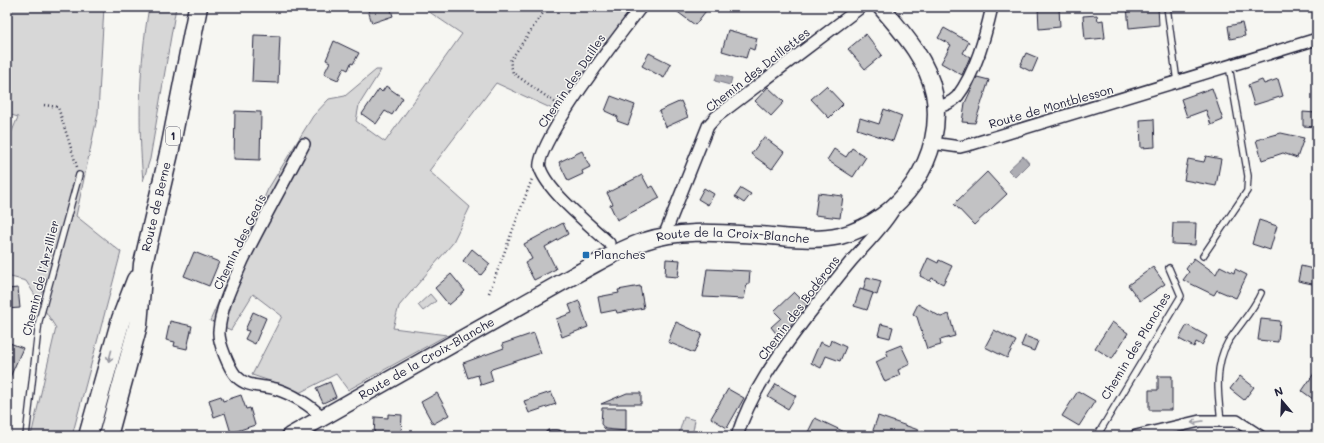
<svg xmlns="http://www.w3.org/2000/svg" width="1324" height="443" viewBox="0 0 1324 443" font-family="Mali,sans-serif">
<rect width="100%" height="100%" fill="#f6f6f2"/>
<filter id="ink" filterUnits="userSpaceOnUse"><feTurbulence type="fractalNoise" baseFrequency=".025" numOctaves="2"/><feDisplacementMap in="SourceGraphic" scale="8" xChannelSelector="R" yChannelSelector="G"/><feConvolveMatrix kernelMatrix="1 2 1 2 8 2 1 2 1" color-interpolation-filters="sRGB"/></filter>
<g filter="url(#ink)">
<g fill="#d7d7d7" stroke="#7c7c89">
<polygon points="7,7 104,7 98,113 76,216 121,252 72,436 31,436 56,328 26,281 7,276 7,143 18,117 8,114 7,117"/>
<path d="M 149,7 L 176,7 L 150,159 L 143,181 C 138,123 139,65 149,7 Z"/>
<polygon points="422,7 639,7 559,112 496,83 429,171 470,207 452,244 399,306 393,328 447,335 348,390 336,374 297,394 276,383 252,375 282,316 253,294 231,330 210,321 268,189 313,116 329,99 345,96 376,70 381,70 359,105 356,121 385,142 462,34"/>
<polygon points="430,294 436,301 423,311 418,305"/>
<polygon points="684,417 695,420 692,436 678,436"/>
</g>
<g fill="#adadb3" stroke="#757583">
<polygon points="717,74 732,78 730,85 715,81"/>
<polygon points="1023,156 1029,163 1015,177 1008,170"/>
</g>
<g fill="#c2c2c4" stroke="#22223b">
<polygon points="367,7 390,7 393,16 372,23"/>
<polygon points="671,7 709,7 695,25"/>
<polygon points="1038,7 1059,7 1060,27 1039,29"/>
<polygon points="1127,7 1158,7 1159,25 1129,28"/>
<polygon points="1097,15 1098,21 1103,20 1105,38 1085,40 1083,16"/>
<polygon points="1242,23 1245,36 1230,39 1228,26"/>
<polygon points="944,28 969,42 963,53 970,57 962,75 941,63 951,45 938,38"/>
<polygon points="728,30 757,38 754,50 749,48 746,58 722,51"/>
<polygon points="866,34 882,55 865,69 848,49"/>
<polygon points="254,35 280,36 278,83 252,82"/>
<polygon points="334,41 359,53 353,64 351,63 348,70 344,68 338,80 324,74 330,62 326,60"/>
<polygon points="649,53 671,64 664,78 642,66"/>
<polygon points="1026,53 1038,58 1032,72 1020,66"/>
<polygon points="977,77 989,80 975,123 962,122 965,103"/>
<polygon points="1278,79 1283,96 1254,105 1248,85 1262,80 1264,84"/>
<polygon points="386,86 403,98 392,115 385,111 376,124 362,114 379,89 382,92"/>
<polygon points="826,86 843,104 829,118 811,99"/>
<polygon points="768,87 784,102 771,116 755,101"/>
<polygon points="1212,88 1223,120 1211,125 1206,110 1187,117 1181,99"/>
<polygon points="611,96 635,105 628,125 617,121 618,117 605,111"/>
<polygon points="681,101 688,117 666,127 659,111"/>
<polygon points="884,109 902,116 893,141 857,129 860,118 879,124"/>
<polygon points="235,111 261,112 260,160 234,159"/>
<polygon points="1303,112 1316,113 1316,127 1303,126"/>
<polygon points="1154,119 1155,147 1141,148 1140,120"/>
<polygon points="1281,133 1304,138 1297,158 1283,153 1262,160 1256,140"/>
<polygon points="764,137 784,152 772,169 751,154"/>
<polygon points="852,148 866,157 853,177 827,160 834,149 846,157"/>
<polygon points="582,151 590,167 582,171 583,174 568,181 559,162"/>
<polygon points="1206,156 1221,159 1216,186 1184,180 1188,159 1204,162"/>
<polygon points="987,172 1007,194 974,225 954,204"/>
<polygon points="642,175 649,188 653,186 660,198 617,220 610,205 613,204 607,193"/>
<polygon points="704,188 714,194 708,205 698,199"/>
<polygon points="741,188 751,194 744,203 735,197"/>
<polygon points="818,193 843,196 840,218 815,215"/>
<polygon points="1259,220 1277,226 1270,250 1252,244"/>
<polygon points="563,223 568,234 545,247 556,269 534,280 525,263 532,259 524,244"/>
<polygon points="1173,223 1196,223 1195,245 1172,244"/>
<polygon points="472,249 490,264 481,275 463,261"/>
<polygon points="194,252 219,262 209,286 184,276"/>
<polygon points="928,258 938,263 939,260 952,266 943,284 932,278 930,281 920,276"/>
<polygon points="1194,258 1216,274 1220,266 1234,273 1235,269 1247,275 1236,298 1217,290 1214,295 1183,280 1189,272 1186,269"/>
<polygon points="666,259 680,260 678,277 665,276"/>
<polygon points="1301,266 1317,270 1317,285 1298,281"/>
<polygon points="1153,267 1165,284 1140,301 1128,285"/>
<polygon points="707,269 750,271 749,284 747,284 744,299 703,297"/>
<polygon points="451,274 465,291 449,305 435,288"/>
<polygon points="867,277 881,281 877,295 863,290"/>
<polygon points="640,286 644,308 617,313 616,310 601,313 598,297 619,293 618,290"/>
<polygon points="18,288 20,308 7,309 7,289"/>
<polygon points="860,289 873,293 867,310 854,306"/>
<polygon points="794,292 807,305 780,338 771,327 781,318 774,311"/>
<polygon points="579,301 588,327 562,337 556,319 572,313 569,305"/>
<polygon points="918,304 941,317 949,314 955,336 940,340 941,345 927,349 917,317 913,314"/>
<polygon points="253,312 266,318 255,344 245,339 249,331 245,330"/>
<polygon points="1261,319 1280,321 1278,342 1258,340"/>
<polygon points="170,321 192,326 187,349 174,346 175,342 166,340"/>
<polygon points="676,322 702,334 694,353 668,342"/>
<polygon points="1112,322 1128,333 1112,359 1095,348"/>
<polygon points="881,324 893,327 890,338 878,335"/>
<polygon points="1187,325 1207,336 1202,345 1196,342 1194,347 1179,339"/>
<polygon points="994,330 1016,341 1007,358 985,347"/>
<polygon points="534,333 541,353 492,369 490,371 493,381 481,385 478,375 468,378 463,363 504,348 502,344"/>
<polygon points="1025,336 1038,341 1034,351 1021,346"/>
<polygon points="831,340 846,347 840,361 826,356 821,368 811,363 820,342 829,346"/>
<polygon points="7,342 23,348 7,384"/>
<polygon points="901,345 910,364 898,370 900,375 885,382 876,362 888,356 886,351"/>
<polygon points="1317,369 1317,402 1302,391"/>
<polygon points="1158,376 1172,376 1172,410 1149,410 1149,390 1158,390"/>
<polygon points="1240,376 1254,387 1244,400 1230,389"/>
<polygon points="330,382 336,397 323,403 316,388"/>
<polygon points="776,384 796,396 788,409 768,397"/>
<polygon points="728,389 744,398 727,428 711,418"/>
<polygon points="1078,391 1095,401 1079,426 1062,416"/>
<polygon points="551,392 556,404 529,413 524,401"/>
<polygon points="437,393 449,415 433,424 421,402"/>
<polygon points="627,393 641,393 641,404 601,404"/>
<polygon points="241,395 246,409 250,408 255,425 231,433 225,413 214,417 209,400 221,396 223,401"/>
<polygon points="602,408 626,408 626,431 605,429 601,424"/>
<polygon points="388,414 402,415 401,436 374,436 375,417 388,418"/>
<polygon points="878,416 930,434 930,436 880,436 872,433"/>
<polygon points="815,418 853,436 806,436"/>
</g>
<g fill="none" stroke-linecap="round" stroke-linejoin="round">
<g stroke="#22223b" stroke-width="8">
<g id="lane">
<polyline points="1167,7 1177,82"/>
<polyline points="1203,256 1247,191 1248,176 1229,66"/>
<path d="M 1221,421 C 1218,395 1214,366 1228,342 C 1239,325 1253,311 1261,293"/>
<polyline points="26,436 39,321 79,175"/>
<polyline points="1097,436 1181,296 1169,268"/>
</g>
</g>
<g stroke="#22223b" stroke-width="14">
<g id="street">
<path d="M 935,108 C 943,106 951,103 957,97 C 976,72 985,37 992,7"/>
<polyline points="932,143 960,147 972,144 1317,39"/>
<path d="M 304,144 C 284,183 262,221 243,260 C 233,283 221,306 219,331 C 218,342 229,368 236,376 C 247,388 262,385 276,389 C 292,394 310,405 322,417"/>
<polyline points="664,236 708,126 716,117 861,7"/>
<path d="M 609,243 C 590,225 548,192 540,168 C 533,146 623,30 641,7"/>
<polyline points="551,436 557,436"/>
<path d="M 737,436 C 751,392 778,355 806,318 C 821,299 836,279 852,260 C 866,244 881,230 893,211"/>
<polyline points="1136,436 1200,421 1237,421 1260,436"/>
</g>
</g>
<g stroke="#22223b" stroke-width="19">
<g id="secondary">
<path id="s1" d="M 290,436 L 580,272 C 601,261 622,248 645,241 C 680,229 722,233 759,235 C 786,237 813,242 840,236 C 901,220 946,157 934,93 C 927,59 903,33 881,7"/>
</g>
</g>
<g stroke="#22223b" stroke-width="21">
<g id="primary">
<polyline points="88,436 121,319 136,280"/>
<path id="s2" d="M 108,436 L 138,325 L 143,264 L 170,149 L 198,7"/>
</g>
</g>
<g stroke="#22223b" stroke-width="2.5" stroke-dasharray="1 3" stroke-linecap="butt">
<polyline points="547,7 510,61 513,73 557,104"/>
<polyline points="44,105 58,107 77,167"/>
<polyline points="489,293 532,179"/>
</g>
<use href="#lane" stroke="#f6f6f2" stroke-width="5.5"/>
<use href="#street" stroke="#f6f6f2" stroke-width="11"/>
<use href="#secondary" stroke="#f6f6f2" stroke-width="16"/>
<use href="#primary" stroke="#f6f6f2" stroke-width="18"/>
</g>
<defs><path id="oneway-shaft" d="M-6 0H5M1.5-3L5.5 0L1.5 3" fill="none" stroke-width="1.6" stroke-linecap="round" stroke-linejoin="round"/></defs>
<g stroke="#9797a0">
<use href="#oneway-shaft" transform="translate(110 356) rotate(105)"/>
<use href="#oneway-shaft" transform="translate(1197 422) rotate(171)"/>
</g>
</g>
<rect fill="#1f6fb2" stroke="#f6f6f2" stroke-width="1.5" x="582" y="251" width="8" height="8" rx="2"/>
<g text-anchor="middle" stroke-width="3" stroke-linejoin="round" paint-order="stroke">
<rect fill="#f6f6f2" stroke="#626272" stroke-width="1" x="166" y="127" width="14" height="18" rx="3"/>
<g font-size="11" font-weight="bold" fill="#22223b">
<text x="173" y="140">1</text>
</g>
<g font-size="12" fill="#22223b" stroke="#f6f6f2">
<text transform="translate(758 70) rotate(-38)" y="4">Chemin des Daillettes</text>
<text transform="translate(572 81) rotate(-56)" y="4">Chemin des Dailles</text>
<text transform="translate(1051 107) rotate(-16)" y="4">Route de Montblesson</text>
<text dy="4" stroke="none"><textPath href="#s2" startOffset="235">Route de Berne</textPath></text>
<text dy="4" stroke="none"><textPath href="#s1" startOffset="494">Route de la Croix-Blanche</textPath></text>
<text transform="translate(240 242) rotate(-64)" y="4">Chemin des Geais</text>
<text transform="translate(41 278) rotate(-76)" y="4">Chemin de l'Arzillier</text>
<text transform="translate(799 308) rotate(-53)" y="4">Chemin des Bodérons</text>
<text transform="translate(1136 346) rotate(-59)" y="4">Chemin des Planches</text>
<text dy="4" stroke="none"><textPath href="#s1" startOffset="157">Route de la Croix-Blanche</textPath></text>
</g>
<g font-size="12" fill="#22223b" stroke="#f6f6f2" text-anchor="start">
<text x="594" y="259">Planches</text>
</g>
</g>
<rect width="1324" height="443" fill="none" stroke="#f6f6f2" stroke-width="24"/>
<rect x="12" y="12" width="1300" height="419" fill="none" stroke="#22223b" stroke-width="1.5" filter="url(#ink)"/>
<g transform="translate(1282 401) rotate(341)" stroke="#f6f6f2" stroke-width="3" paint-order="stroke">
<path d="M0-3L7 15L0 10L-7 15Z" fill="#22223b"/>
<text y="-6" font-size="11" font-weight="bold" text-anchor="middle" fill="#22223b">N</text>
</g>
</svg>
